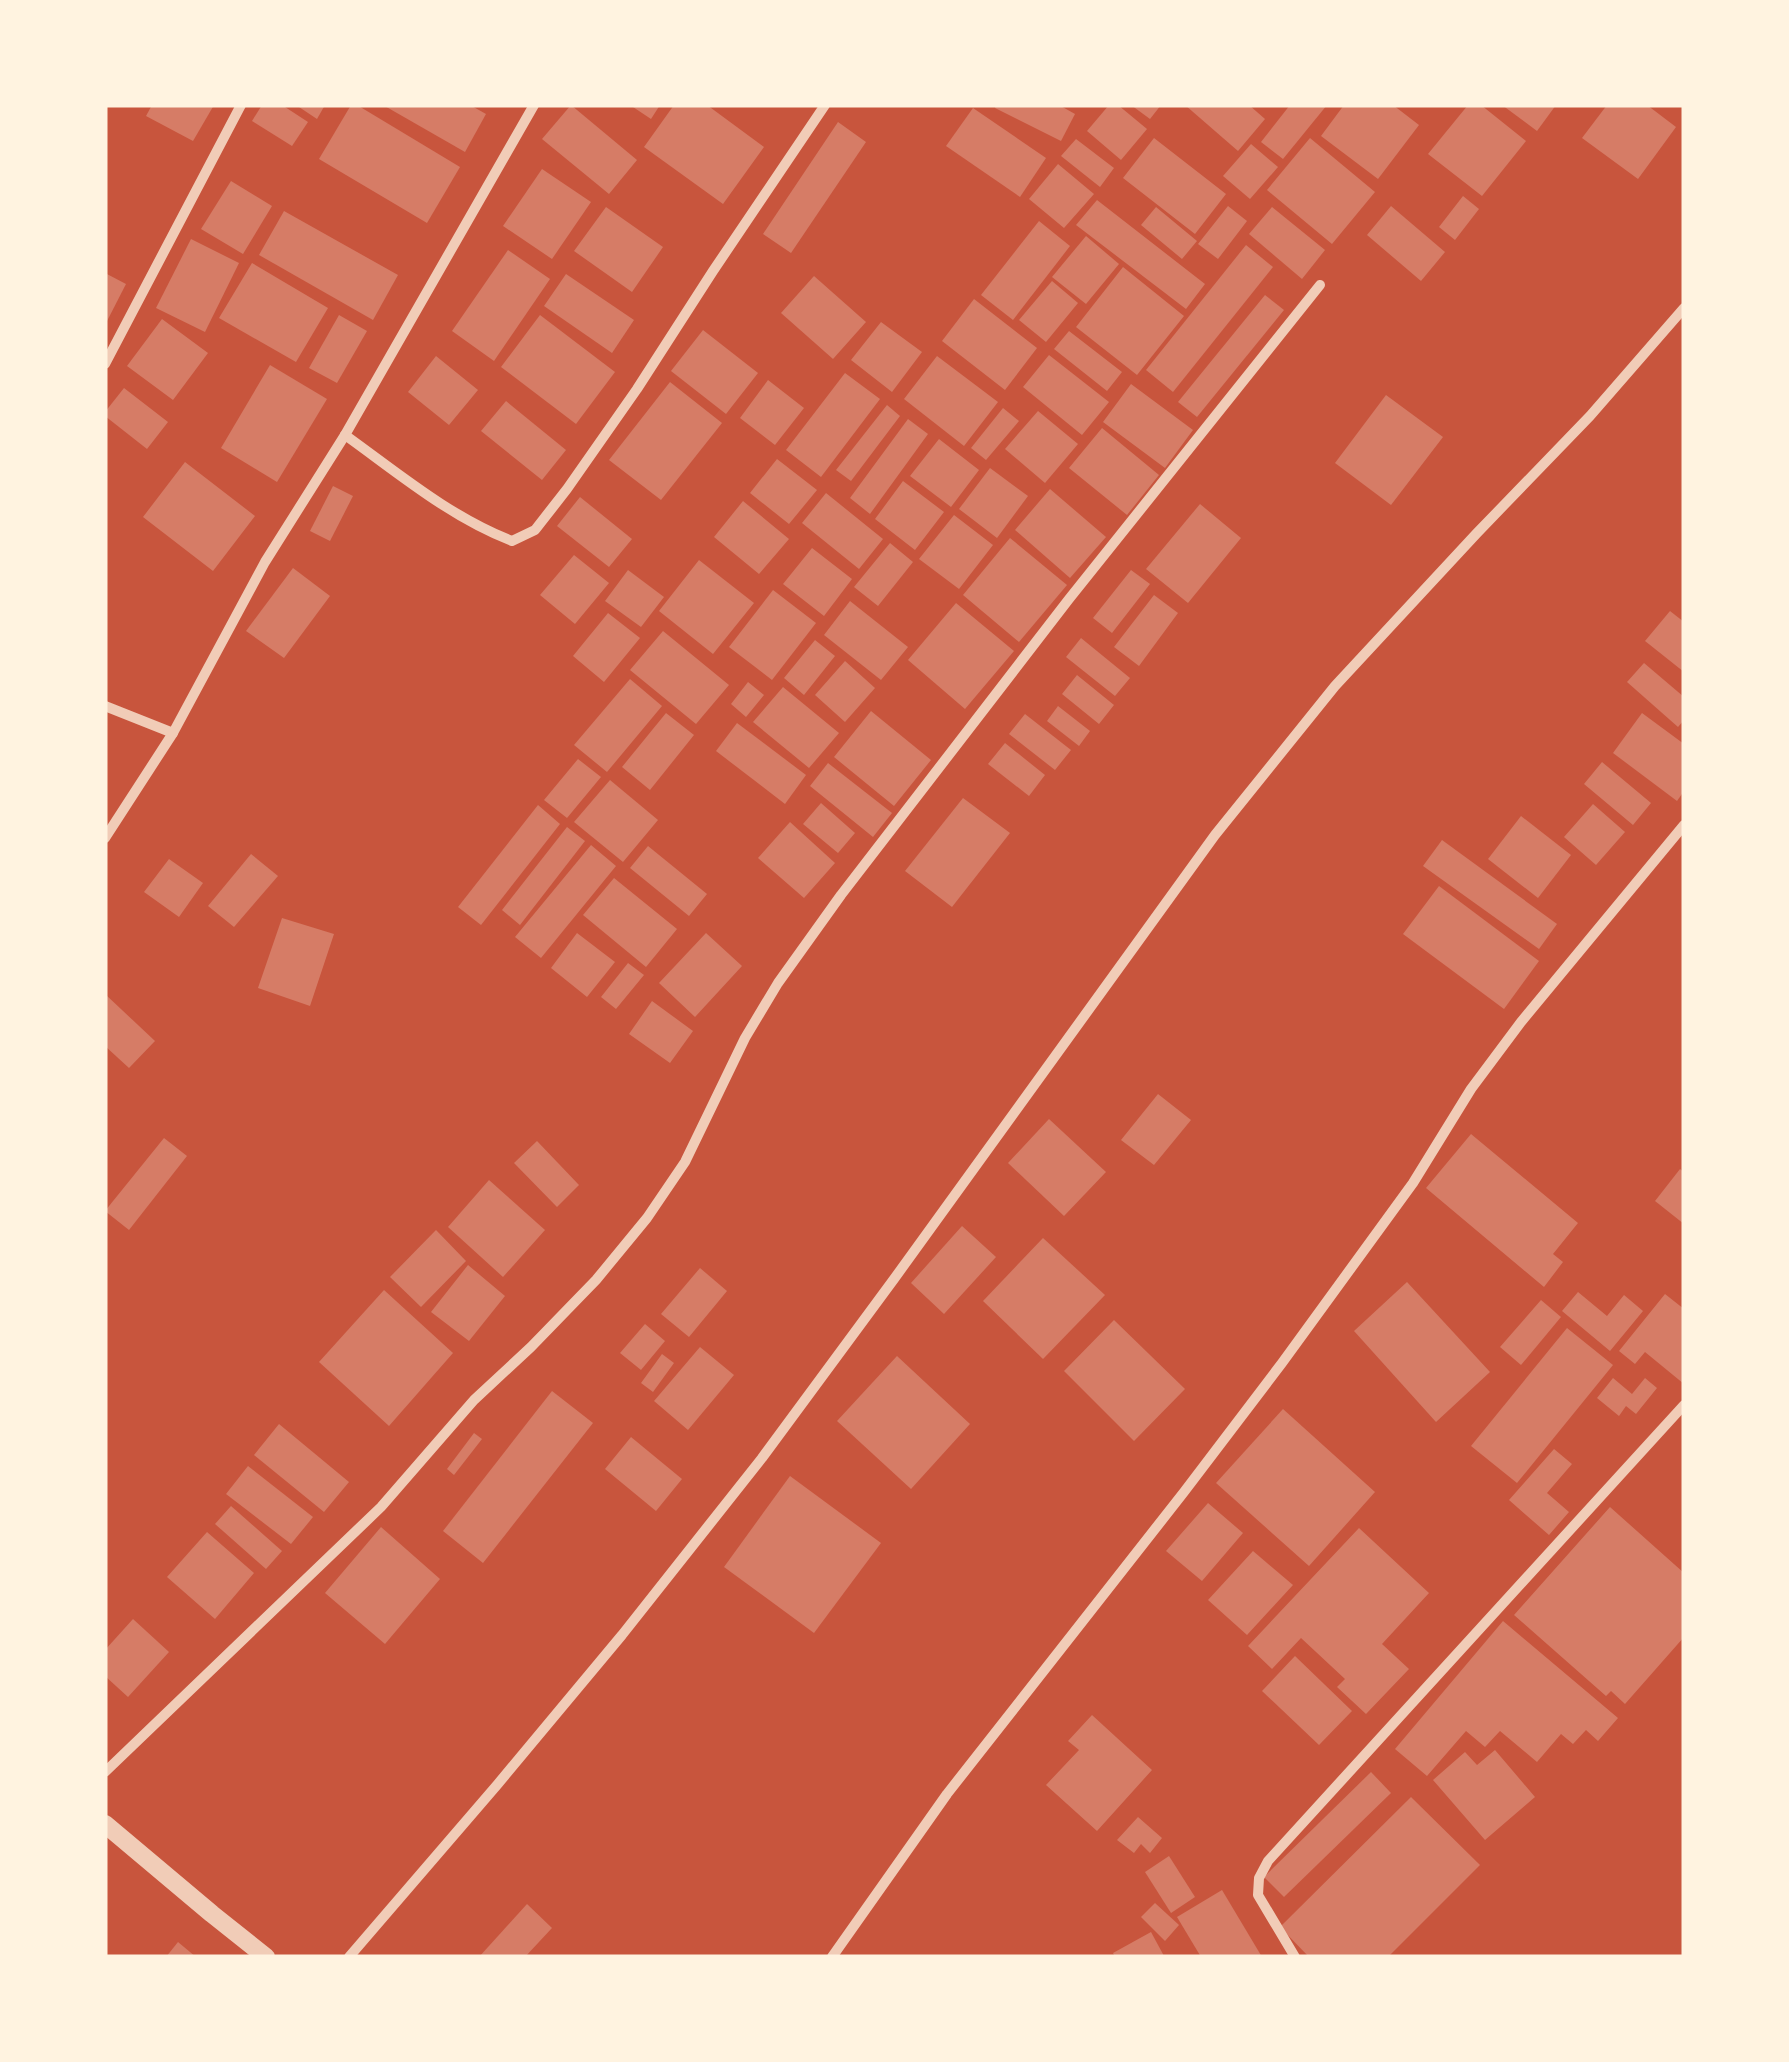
<svg xmlns="http://www.w3.org/2000/svg" width="1789" height="2062" viewBox="0 0 1789 2062" font-family="Arial,sans-serif">
<rect width="100%" height="100%" fill="#c8553d"/>
<g fill="#d67c66">
<polygon points="152,105 214,105 193,141 146,116"/>
<polygon points="262,105 282,105 308,122 292,146 252,121"/>
<polygon points="296,105 325,105 317,119"/>
<polygon points="351,105 357,105 460,167 427,223 319,159"/>
<polygon points="383,105 470,105 486,114 465,152"/>
<polygon points="571,105 637,160 609,194 542,139"/>
<polygon points="630,105 660,105 651,119"/>
<polygon points="674,105 707,105 764,147 723,204 644,147"/>
<polygon points="996,105 1059,105 1075,114 1061,141 995,108"/>
<polygon points="1109,105 1118,105 1147,129 1121,160 1087,131"/>
<polygon points="1131,105 1161,105 1150,119"/>
<polygon points="1185,105 1249,105 1265,119 1238,151"/>
<polygon points="1290,105 1327,105 1283,159 1261,142"/>
<polygon points="1344,105 1393,105 1419,125 1378,179 1321,136"/>
<polygon points="1468,105 1481,105 1526,141 1482,196 1428,154"/>
<polygon points="1502,105 1556,105 1537,131"/>
<polygon points="1607,105 1647,105 1676,127 1638,179 1582,138"/>
<polygon points="973,108 1046,158 1020,197 946,146"/>
<polygon points="838,122 866,142 791,253 763,234"/>
<polygon points="1154,138 1226,194 1195,234 1123,178"/>
<polygon points="1310,138 1375,192 1332,244 1267,190"/>
<polygon points="1076,139 1114,168 1100,187 1061,156"/>
<polygon points="1251,144 1278,167 1250,199 1223,176"/>
<polygon points="1058,164 1094,194 1064,228 1029,199"/>
<polygon points="542,169 591,202 552,259 503,226"/>
<polygon points="231,181 272,206 243,254 201,229"/>
<polygon points="1463,196 1479,209 1455,240 1439,227"/>
<polygon points="1097,200 1205,284 1186,309 1076,225"/>
<polygon points="1228,206 1247,221 1218,259 1198,244"/>
<polygon points="1391,206 1445,252 1421,281 1367,235"/>
<polygon points="606,207 663,247 632,292 574,251"/>
<polygon points="1156,207 1197,241 1182,259 1141,225"/>
<polygon points="1272,207 1325,250 1302,279 1249,234"/>
<polygon points="284,211 398,275 373,320 259,255"/>
<polygon points="1039,221 1070,246 1013,320 981,295"/>
<polygon points="1086,236 1119,264 1086,304 1052,277"/>
<polygon points="191,239 239,263 205,332 156,308"/>
<polygon points="1246,245 1273,267 1173,392 1146,370"/>
<polygon points="508,250 550,279 494,361 452,331"/>
<polygon points="252,263 328,308 296,362 219,318"/>
<polygon points="1123,267 1184,316 1137,375 1076,327"/>
<polygon points="105,273 126,284 105,325"/>
<polygon points="566,274 634,320 612,353 544,306"/>
<polygon points="814,276 866,322 833,359 781,313"/>
<polygon points="1052,281 1078,303 1046,342 1019,320"/>
<polygon points="1265,295 1284,310 1197,417 1178,402"/>
<polygon points="974,299 1037,348 1005,390 942,341"/>
<polygon points="339,315 367,331 337,383 309,368"/>
<polygon points="540,315 615,372 576,424 501,367"/>
<polygon points="162,319 208,353 173,400 127,366"/>
<polygon points="881,322 922,352 892,392 851,360"/>
<polygon points="703,330 758,373 726,414 671,371"/>
<polygon points="1069,331 1122,372 1107,391 1054,349"/>
<polygon points="1049,355 1109,402 1082,435 1023,387"/>
<polygon points="436,356 478,390 449,425 408,392"/>
<polygon points="937,356 998,402 964,446 904,399"/>
<polygon points="270,365 327,399 277,482 221,448"/>
<polygon points="845,373 880,399 821,477 786,450"/>
<polygon points="768,380 804,408 775,445 740,418"/>
<polygon points="670,382 722,423 661,500 609,460"/>
<polygon points="1131,384 1193,430 1165,468 1103,422"/>
<polygon points="124,388 168,422 147,449 105,416 105,412"/>
<polygon points="1386,395 1443,437 1391,505 1335,463"/>
<polygon points="506,401 566,450 542,480 481,431"/>
<polygon points="887,405 900,416 851,481 836,470"/>
<polygon points="1003,408 1019,421 986,460 971,448"/>
<polygon points="1038,411 1078,444 1045,483 1005,449"/>
<polygon points="908,419 928,434 870,514 850,498"/>
<polygon points="1102,428 1159,475 1127,515 1069,468"/>
<polygon points="939,439 979,470 951,507 910,476"/>
<polygon points="777,459 817,490 789,524 750,493"/>
<polygon points="185,462 255,516 213,571 143,517"/>
<polygon points="990,468 1028,496 997,538 959,509"/>
<polygon points="903,481 944,512 915,550 875,519"/>
<polygon points="333,486 353,496 330,541 310,531"/>
<polygon points="1050,489 1106,537 1070,578 1015,530"/>
<polygon points="826,493 883,539 859,569 802,523"/>
<polygon points="580,497 632,539 609,567 557,526"/>
<polygon points="743,501 789,539 759,574 714,537"/>
<polygon points="1200,504 1241,538 1188,603 1146,569"/>
<polygon points="954,515 993,545 959,589 919,559"/>
<polygon points="1010,538 1067,585 1019,642 963,595"/>
<polygon points="890,543 913,562 878,606 854,587"/>
<polygon points="812,548 852,579 824,616 783,584"/>
<polygon points="574,555 609,583 575,624 540,595"/>
<polygon points="699,560 754,603 713,654 659,611"/>
<polygon points="293,568 330,596 284,658 246,631"/>
<polygon points="628,570 664,597 641,627 605,601"/>
<polygon points="1131,570 1150,584 1112,633 1093,618"/>
<polygon points="773,590 816,623 772,680 729,647"/>
<polygon points="1154,595 1178,613 1139,666 1114,647"/>
<polygon points="850,601 908,647 881,680 824,635"/>
<polygon points="956,603 1014,651 965,709 908,660"/>
<polygon points="1670,611 1684,622 1684,672 1645,641"/>
<polygon points="608,613 640,638 604,682 573,656"/>
<polygon points="663,631 729,685 696,724 630,670"/>
<polygon points="1081,638 1130,678 1115,696 1066,657"/>
<polygon points="815,640 835,656 804,695 784,678"/>
<polygon points="845,661 875,688 845,722 815,695"/>
<polygon points="1644,663 1684,697 1684,720 1678,727 1627,682"/>
<polygon points="1077,675 1114,705 1099,724 1062,694"/>
<polygon points="630,679 662,706 607,772 574,745"/>
<polygon points="748,682 764,695 746,717 731,704"/>
<polygon points="783,687 839,733 809,768 753,722"/>
<polygon points="1058,706 1090,731 1079,746 1047,721"/>
<polygon points="871,711 931,760 894,806 834,757"/>
<polygon points="666,713 694,735 650,790 622,767"/>
<polygon points="1642,713 1684,744 1684,791 1677,801 1613,753"/>
<polygon points="1025,714 1071,750 1055,770 1009,734"/>
<polygon points="737,723 806,775 785,804 716,751"/>
<polygon points="1005,743 1045,775 1029,796 988,764"/>
<polygon points="578,759 601,777 567,818 544,800"/>
<polygon points="1602,762 1651,803 1633,825 1584,784"/>
<polygon points="828,763 892,813 873,837 810,786"/>
<polygon points="610,780 658,820 623,862 574,822"/>
<polygon points="963,798 1010,833 952,907 905,871"/>
<polygon points="821,803 855,833 838,853 803,824"/>
<polygon points="1593,804 1625,832 1596,865 1564,837"/>
<polygon points="538,805 560,824 481,925 458,907"/>
<polygon points="1521,816 1571,855 1538,898 1488,859"/>
<polygon points="790,822 835,863 804,898 758,858"/>
<polygon points="567,827 585,841 520,925 502,910"/>
<polygon points="1442,840 1557,924 1539,949 1423,866"/>
<polygon points="591,845 616,866 541,958 515,937"/>
<polygon points="648,846 707,894 689,916 630,868"/>
<polygon points="251,854 278,876 234,927 208,906"/>
<polygon points="169,859 203,883 179,917 144,892"/>
<polygon points="614,878 677,929 646,967 583,915"/>
<polygon points="1439,886 1539,961 1504,1009 1403,934"/>
<polygon points="282,918 334,934 310,1006 258,988"/>
<polygon points="577,933 615,962 587,997 551,968"/>
<polygon points="706,933 742,966 695,1017 659,983"/>
<polygon points="628,963 644,975 616,1009 601,997"/>
<polygon points="105,994 155,1041 129,1068 105,1046"/>
<polygon points="652,1001 693,1031 670,1063 629,1034"/>
<polygon points="1158,1094 1191,1120 1154,1165 1121,1140"/>
<polygon points="1049,1119 1106,1172 1064,1216 1008,1163"/>
<polygon points="1471,1134 1578,1223 1553,1254 1563,1262 1544,1287 1426,1188"/>
<polygon points="164,1138 187,1156 129,1230 105,1211"/>
<polygon points="537,1141 579,1185 557,1207 514,1163"/>
<polygon points="1680,1169 1684,1172 1684,1224 1655,1201"/>
<polygon points="489,1180 545,1230 503,1277 448,1227"/>
<polygon points="962,1226 996,1257 944,1314 911,1283"/>
<polygon points="436,1230 466,1261 421,1307 390,1277"/>
<polygon points="1043,1238 1105,1295 1043,1359 983,1301"/>
<polygon points="468,1265 505,1296 469,1341 431,1312"/>
<polygon points="700,1268 727,1291 689,1337 661,1314"/>
<polygon points="1407,1282 1490,1372 1436,1422 1354,1331"/>
<polygon points="384,1290 453,1353 389,1426 319,1362"/>
<polygon points="1578,1292 1607,1316 1624,1295 1643,1311 1610,1351 1562,1311"/>
<polygon points="1665,1294 1684,1309 1684,1384 1645,1352 1635,1364 1619,1351"/>
<polygon points="1541,1300 1561,1317 1521,1365 1500,1347"/>
<polygon points="1114,1320 1185,1389 1134,1441 1064,1371"/>
<polygon points="645,1324 665,1341 641,1370 620,1353"/>
<polygon points="1567,1328 1613,1365 1517,1483 1471,1446"/>
<polygon points="700,1347 734,1375 688,1430 654,1401"/>
<polygon points="662,1354 674,1363 653,1392 641,1383"/>
<polygon points="897,1356 970,1424 911,1489 837,1421"/>
<polygon points="1613,1378 1632,1394 1645,1378 1657,1388 1636,1414 1626,1406 1619,1416 1597,1398"/>
<polygon points="552,1391 593,1423 483,1563 443,1531"/>
<polygon points="1283,1409 1375,1492 1309,1566 1216,1483"/>
<polygon points="279,1424 349,1482 324,1512 254,1455"/>
<polygon points="474,1433 482,1439 454,1475 447,1469"/>
<polygon points="631,1437 682,1479 656,1511 605,1469"/>
<polygon points="1554,1449 1572,1464 1547,1493 1569,1512 1549,1535 1509,1500"/>
<polygon points="248,1466 313,1517 291,1544 226,1494"/>
<polygon points="790,1476 881,1543 814,1633 724,1567"/>
<polygon points="1208,1503 1243,1533 1202,1581 1166,1551"/>
<polygon points="231,1506 282,1551 266,1569 215,1524"/>
<polygon points="1610,1507 1684,1573 1684,1637 1625,1704 1611,1691 1606,1696 1514,1615"/>
<polygon points="381,1527 440,1579 385,1644 325,1593"/>
<polygon points="1359,1528 1429,1593 1382,1644 1409,1669 1366,1714 1337,1687 1345,1679 1301,1638 1272,1669 1248,1646"/>
<polygon points="207,1532 254,1573 215,1619 167,1577"/>
<polygon points="1253,1551 1293,1585 1247,1635 1208,1600"/>
<polygon points="133,1619 169,1652 128,1697 105,1676 105,1650"/>
<polygon points="1503,1621 1618,1718 1598,1741 1586,1730 1573,1744 1561,1734 1537,1762 1500,1731 1485,1747 1466,1731 1427,1776 1395,1749"/>
<polygon points="1295,1656 1352,1711 1319,1745 1262,1691"/>
<polygon points="1092,1715 1152,1770 1097,1831 1046,1785 1079,1750 1068,1741"/>
<polygon points="1495,1750 1535,1797 1485,1840 1433,1780 1465,1752 1477,1765"/>
<polygon points="1371,1772 1391,1793 1284,1897 1264,1877"/>
<polygon points="1411,1797 1480,1865 1388,1957 1309,1957 1280,1927"/>
<polygon points="1138,1817 1162,1838 1150,1853 1141,1844 1134,1853 1117,1840"/>
<polygon points="1169,1856 1195,1897 1171,1913 1145,1872"/>
<polygon points="1222,1890 1262,1957 1201,1957 1177,1917"/>
<polygon points="1155,1903 1179,1925 1165,1941 1141,1917"/>
<polygon points="527,1904 552,1928 525,1957 479,1957"/>
<polygon points="1151,1932 1164,1956 1115,1957 1113,1953"/>
<polygon points="178,1942 196,1957 166,1957"/>
</g>
<g fill="none" stroke-linecap="round" stroke-linejoin="round">
<g stroke="#f1ccb7" stroke-width="10">
<polyline points="105,364 241,105"/>
<path d="M 345,435 C 398,473 450,517 512,541 L 535,530 L 567,489 L 637,389 L 713,271 L 825,105"/>
<polyline points="105,706 173,733"/>
<polyline points="105,838 173,733 265,562 345,435 534,105"/>
<polyline points="105,1772 381,1507 474,1400 531,1347 596,1280 647,1218 685,1162 745,1038 778,983 841,895 1069,599 1320,285"/>
<polyline points="349,1957 497,1785 622,1635 762,1458 894,1279 1215,835 1335,686 1477,533 1590,416 1684,308"/>
<polyline points="832,1957 947,1794 1184,1492 1282,1363 1413,1183 1471,1089 1521,1022 1684,825"/>
<polyline points="1295,1957 1258,1895 1259,1878 1268,1861 1684,1405"/>
</g>
<polyline stroke="#f1ccb7" stroke-width="18" points="105,1824 212,1914 266,1957"/>
</g>
<rect width="1789" height="2062" fill="none" stroke="#fff3e0" stroke-width="215"/>
</svg>
